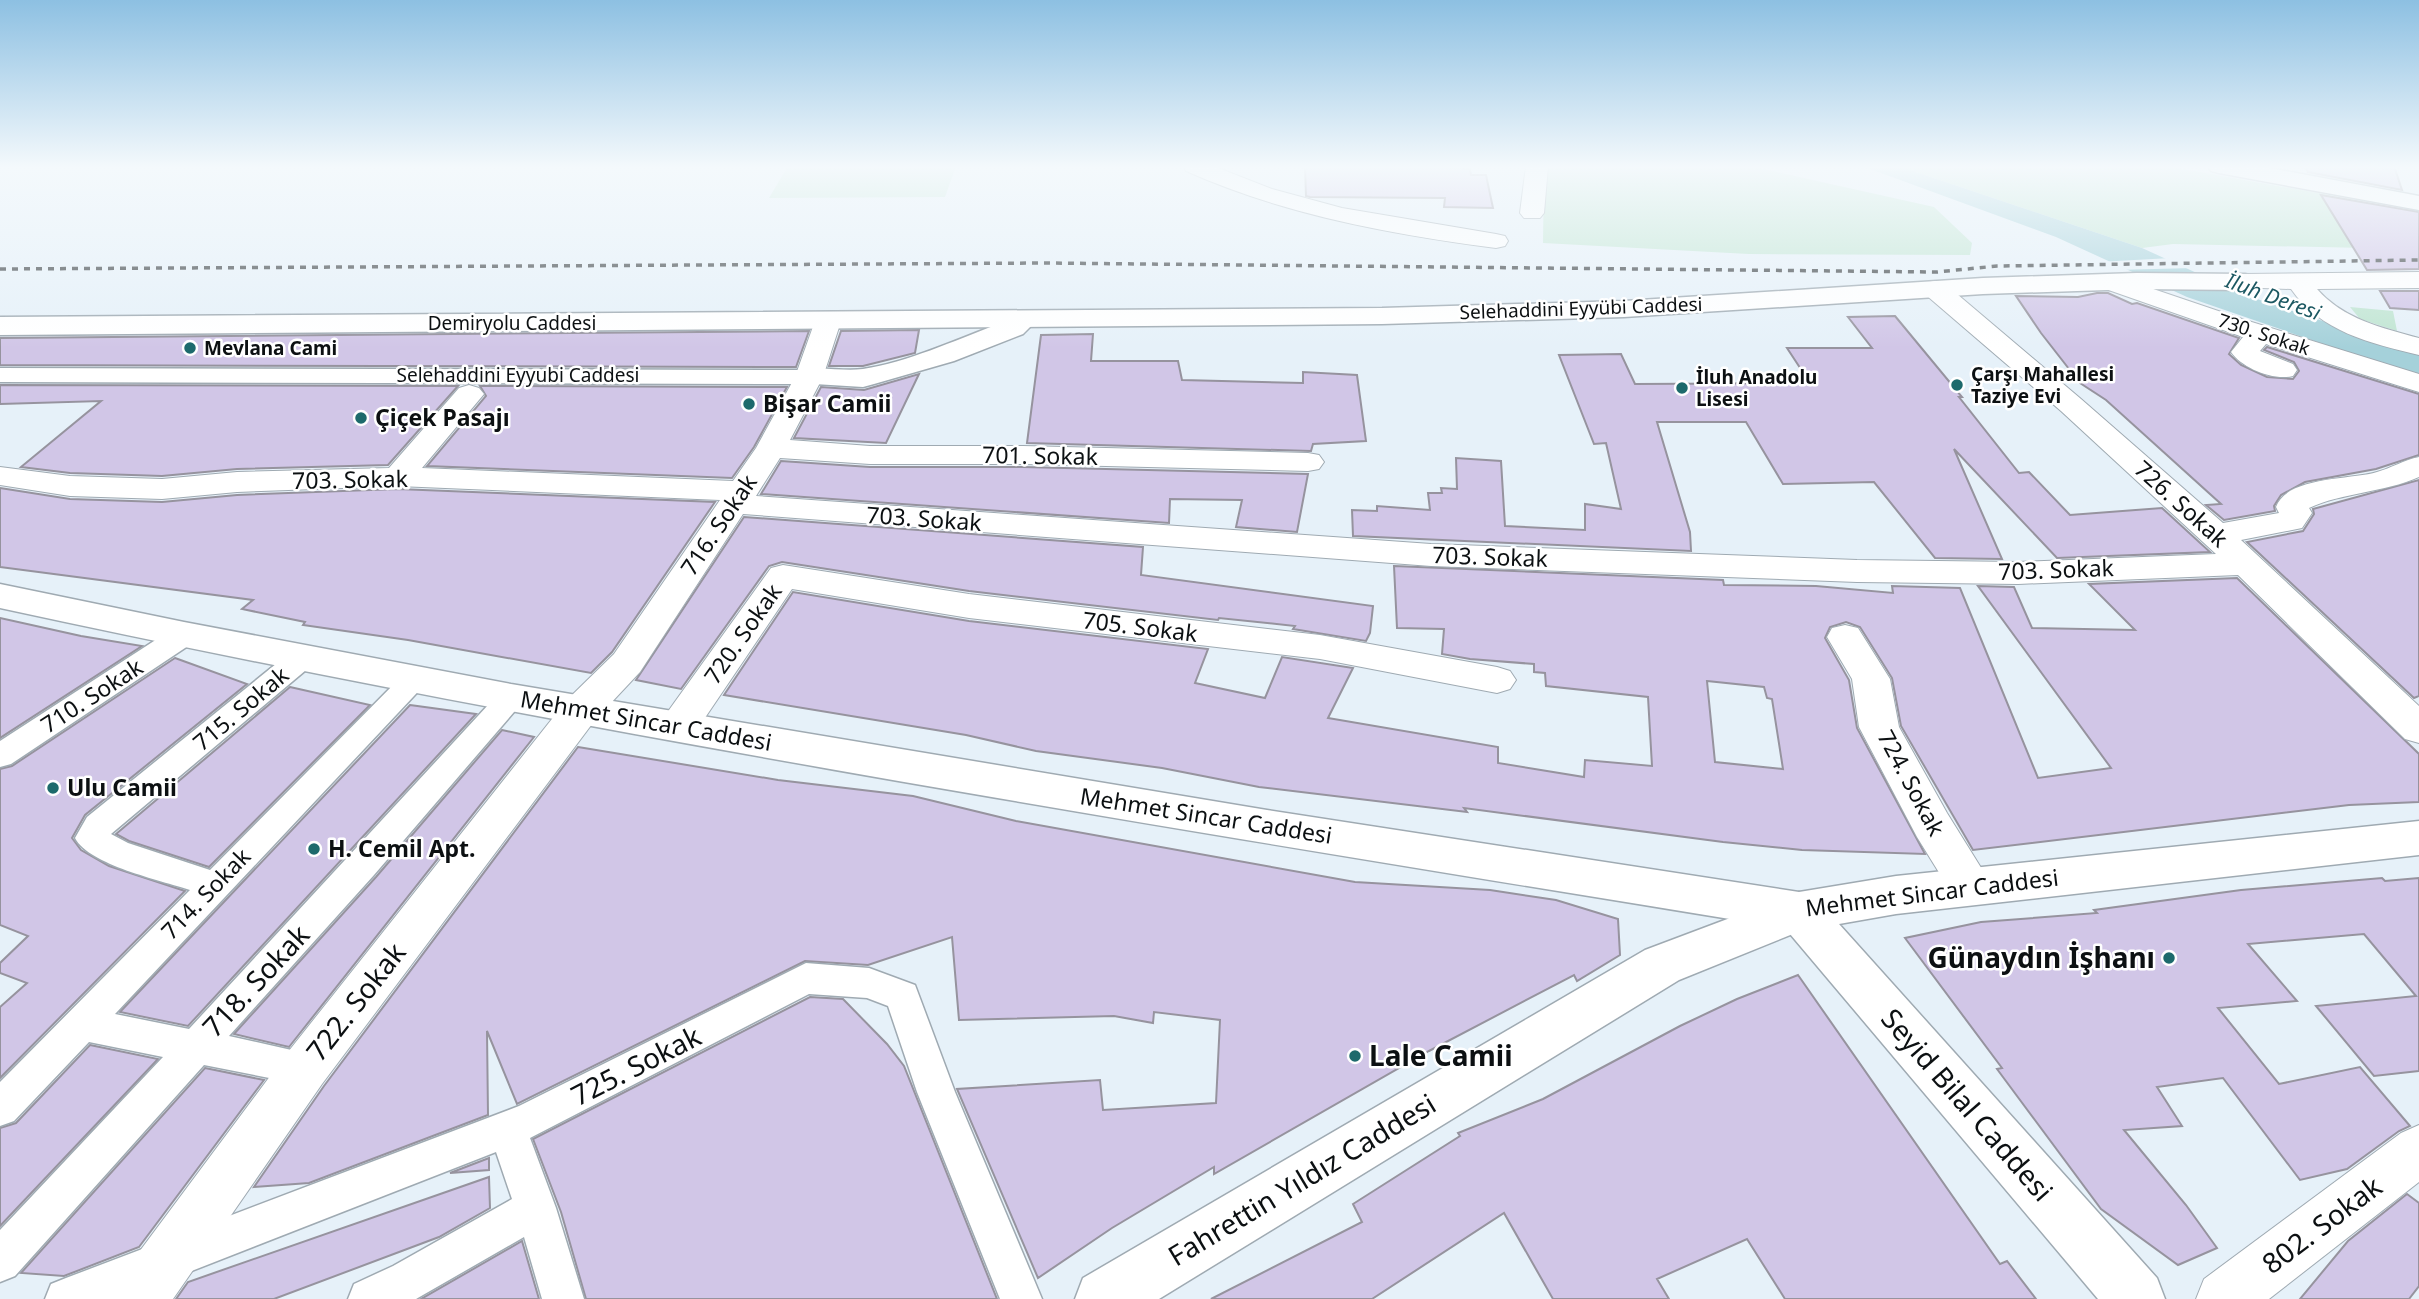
<svg xmlns="http://www.w3.org/2000/svg" width="2419" height="1299" viewBox="0 0 2419 1299" font-family="'Noto Sans',sans-serif">
<rect width="100%" height="100%" fill="#e6f1f9"/>
<g fill="#c0e5d2">
<polygon points="788,166 956,166 945,197 769,198"/>
<polygon points="1544,166 1750,166 1934,207 1972,243 1970,255 1749,254 1543,243"/>
<polygon points="1898,166 2166,166 2385,205 2412,249 2173,244 2142,248"/>
<polygon points="2350,307 2393,311 2397,331 2360,319"/>
</g>
<polygon fill="#a5d1da" points="1862,166 1898,166 2142,248 2245,295 2419,353 2419,377 2187,297 2056,237"/>
<polygon fill="#e6f1f9" points="2171,258 2193,268 2116,270 2098,262"/>
<g fill="#d1c6e7" stroke="#96939e" stroke-width="2" fill-rule="evenodd">
<polygon points="1305,166 1442,166 1470,169 1471,175 1486,175 1493,208 1444,207 1445,198 1310,197 1306,196"/>
<polygon points="2304,166 2394,166 2402,190 2308,172"/>
<polygon points="2321,195 2419,212 2419,269 2367,270"/>
<polygon points="2380,291 2419,291 2419,310 2390,308"/>
<polygon points="2097,293 2108,293 2132,304 2137,303 2239,338 2229,354 2241,365 2267,377 2293,379 2299,371 2294,362 2264,350 2267,347 2419,394 2419,455 2376,469 2305,482 2281,495 2274,506 2275,511 2224,520 2206,505 2221,504 2106,400 2080,383 2041,333 2016,296 2078,297"/>
<polygon points="1895,316 1962,397 1959,397 2019,473 2029,472 2070,515 2162,508 2210,552 2057,558 1954,449 2002,559 1935,558 1874,482 1783,484 1746,422 1657,422 1690,532 1691,551 1353,536 1352,510 1377,511 1377,506 1430,510 1428,493 1442,493 1441,488 1457,489 1456,458 1501,461 1505,526 1585,530 1585,504 1621,509 1606,443 1594,444 1559,355 1621,354 1635,384 1810,383 1787,348 1872,348 1848,317"/>
<polygon points="919,330 915,353 863,366 829,366 841,331"/>
<polygon points="809,331 796,367 0,365 0,338"/>
<polygon points="1093,334 1091,361 1178,361 1182,380 1303,383 1303,372 1357,375 1366,441 1313,444 1311,451 1027,443 1041,335"/>
<polygon points="919,374 886,443 794,438 821,387 864,390"/>
<polygon points="0,385 458,386 388,465 237,469 162,476 70,473 21,467 101,401 0,404"/>
<polygon points="480,386 787,387 754,447 732,478 427,466 486,396"/>
<polygon points="781,461 870,467 1023,467 1308,474 1297,532 1236,527 1242,500 1170,499 1169,523 761,494"/>
<polygon points="2419,480 2419,696 2414,698 2247,542 2303,531 2314,514 2313,509"/>
<polygon points="0,488 70,499 162,502 237,495 398,489 715,502 612,652 591,673 408,640 303,625 305,622 242,609 253,600 0,567"/>
<polygon points="744,517 1143,547 1141,575 1373,606 1370,633 1366,641 1293,629 1295,626 1219,618 1218,620 969,591 782,562 769,566 681,689 636,680"/>
<path d="M 1394,566 L 1723,580 L 1724,585 L 1816,586 L 1893,593 L 1892,586 L 1960,588 L 2038,778 L 2111,768 L 1978,586 L 2014,587 L 2032,628 L 2135,630 L 2089,584 L 2237,578 L 2419,754 L 2419,802 L 2349,805 L 1973,850 L 1901,726 L 1892,678 L 1860,627 L 1846,622 L 1830,627 L 1825,638 L 1849,680 L 1857,728 L 1925,854 L 1802,850 L 1723,842 L 1464,808 L 1467,812 L 1259,787 L 1162,768 L 1036,751 L 966,735 L 724,695 L 793,592 L 969,621 L 1208,649 L 1195,683 L 1265,698 L 1282,657 L 1353,668 L 1328,718 L 1498,747 L 1498,763 L 1584,777 L 1585,760 L 1652,766 L 1648,697 L 1546,686 L 1545,673 L 1534,672 L 1534,664 L 1470,659 L 1442,654 L 1444,629 L 1397,628 ZM 1707,681 L 1764,687 L 1767,698 L 1772,699 L 1783,769 L 1715,762 Z"/>
<polygon points="0,618 81,636 142,646 0,738"/>
<polygon points="175,658 247,684 85,815 72,838 81,850 109,866 185,891 0,1078 0,1007 27,983 0,973 0,963 28,936 0,925 0,769 12,766"/>
<polygon points="290,687 370,705 209,867 129,841 116,834"/>
<polygon points="410,705 476,714 188,1026 120,1012"/>
<polygon points="502,730 534,737 289,1047 234,1034 376,877"/>
<polygon points="578,747 778,780 913,796 1016,821 1355,882 1490,890 1556,900 1618,919 1620,955 1577,981 1574,975 1429,1051 1214,1174 1214,1167 1112,1228 1038,1278 957,1089 1100,1080 1103,1110 1216,1103 1220,1020 1154,1012 1153,1023 1114,1016 959,1020 952,937 868,965 805,961 517,1104 487,1031 488,1115 309,1183 254,1187 324,1086"/>
<polygon points="2382,878 2385,881 2419,878 2419,1071 2374,1076 2316,1006 2416,996 2364,934 2248,944 2297,1001 2218,1008 2279,1084 2360,1067 2410,1126 2399,1131 2347,1169 2300,1180 2223,1078 2157,1087 2182,1126 2124,1130 2186,1205 2217,1248 2178,1265 2101,1209 1997,1069 2002,1068 1905,938 1981,922 2097,913 2094,910 2241,890"/>
<polygon points="1798,975 2000,1264 2007,1261 2036,1299 1785,1299 1747,1239 1657,1279 1669,1299 1553,1299 1504,1213 1372,1299 1211,1299 1362,1222 1353,1204 1460,1136 1458,1133 1543,1099 1680,1026 1737,999"/>
<polygon points="810,997 843,999 887,1044 904,1066 997,1299 586,1299 561,1212 533,1139"/>
<polygon points="90,1045 158,1059 0,1226 0,1128 16,1123"/>
<polygon points="205,1068 264,1080 139,1247 64,1276 21,1273"/>
<polygon points="489,1158 489,1170 450,1173"/>
<polygon points="489,1177 490,1208 439,1237 274,1299 176,1299 188,1282"/>
<polygon points="2407,1194 2419,1203 2419,1286 2409,1299 2300,1299 2348,1241"/>
<polygon points="522,1241 539,1299 421,1299"/>
</g>
<g fill="none" stroke-linecap="round" stroke-linejoin="round">
<g stroke="#9faab2" stroke-width="3">
<g id="pedestrian">
<polygon points="0,368 809,370 817,372 820,377 817,382 809,384 0,382"/>
<polygon points="184,626 194,628 198,635 194,642 11,764 0,767 0,741 174,628"/>
<path d="M 302,648 L 312,651 L 316,658 L 312,665 L 111,834 L 128,843 L 210,870 L 405,673 L 415,670 L 425,673 L 429,680 L 115,1014 L 189,1029 L 501,691 L 511,688 L 521,691 L 526,698 L 374,875 L 229,1036 L 318,1056 L 324,1068 L 318,1080 L 305,1085 L 204,1065 L 15,1276 L 0,1282 L 0,1230 L 163,1057 L 89,1042 L 14,1121 L 0,1126 L 0,1082 L 190,890 C 160,880 89,865 75,838 L 87,817 L 292,651 Z"/>
<polygon points="806,963 869,968 915,985 955,1092 1042,1299 1000,1299 917,1092 888,1006 867,998 809,994 530,1138 556,1208 584,1299 542,1299 524,1237 416,1299 348,1299 354,1284 393,1266 512,1199 496,1152 120,1299 45,1299 51,1284 66,1278 519,1106"/>
</g>
</g>
<g stroke="#9faab2" stroke-width="2">
<g id="minor">
<path d="M 1183,166 L 1213,166 L 1272,189 L 1342,208 L 1496,234 L 1505,236 L 1508,241 L 1505,246 L 1496,248 C 1390,234 1285,215 1186,171 Z"/>
<polygon points="1526,166 1548,166 1544,213 1540,218 1524,218 1520,213"/>
<path d="M 2419,272 L 2419,288 L 2317,289 C 2343,319 2382,328 2419,338 L 2419,355 C 2370,343 2321,332 2291,289 L 2236,287 L 2232,282 L 2236,277 L 2245,274 Z"/>
<path d="M 2109,274 L 2242,319 L 2419,374 L 2419,392 L 2266,344 L 2260,351 L 2293,364 L 2297,370 L 2293,376 C 2273,381 2242,368 2231,352 L 2243,337 L 2100,287 L 2096,282 L 2100,277 Z"/>
<path d="M 1935,281 L 1944,283 L 2081,399 L 2223,523 L 2279,513 L 2276,507 C 2287,476 2351,480 2377,472 C 2391,468 2404,460 2419,457 L 2419,477 C 2383,493 2344,492 2309,508 L 2312,513 L 2302,528 L 2241,540 L 2419,706 L 2419,743 L 2405,739 L 2238,575 L 2018,584 L 1857,582 L 1431,566 L 743,514 L 640,672 L 595,720 L 322,1084 L 173,1299 L 111,1299 L 119,1279 L 288,1052 L 567,700 L 614,654 L 720,500 L 398,486 L 237,492 L 162,499 L 70,496 L 0,485 L 0,467 L 70,476 L 162,479 L 237,472 L 389,468 L 459,388 L 469,385 L 479,388 L 484,394 L 422,468 L 733,481 L 756,448 L 795,377 L 815,321 L 818,315 L 828,313 L 838,315 L 841,321 L 823,377 L 790,440 L 870,446 L 1023,446 L 1308,453 L 1319,455 L 1324,462 L 1319,469 L 1308,471 L 1023,464 L 870,464 L 780,458 L 756,496 L 1431,544 L 1857,560 L 2018,562 L 2216,554 L 2061,411 L 1926,295 L 1922,289 L 1926,283 Z"/>
<polygon points="783,565 969,594 1320,635 1497,667 1510,671 1516,680 1510,689 1497,693 1320,659 969,618 792,589 692,737 678,741 664,737 658,727 664,717 771,568"/>
<polygon points="1845,625 1858,628 1890,679 1899,727 1947,813 1993,887 1986,900 1971,905 1956,900 1917,837 1859,727 1852,679 1827,637 1832,628"/>
<polygon points="2419,1125 2419,1182 2269,1299 2196,1299 2204,1279 2401,1133"/>
</g>
</g>
<g stroke="#9faab2" stroke-width="3">
<g id="tertiary">
<path d="M 1024,311 L 1034,313 L 1038,319 L 1023,334 L 954,361 L 874,384 L 863,387 L 798,383 L 794,377 L 798,371 C 820,365 841,372 863,369 C 908,362 953,341 996,325 C 1006,321 1013,313 1024,311 Z"/>
<path d="M 0,584 L 184,622 L 511,684 L 1267,810 L 1799,892 L 1896,876 L 2419,821 L 2419,855 L 1896,914 L 1839,924 L 2157,1278 L 2165,1299 L 2098,1299 L 1785,928 C 1189,831 591,736 0,608 Z"/>
</g>
</g>
<g stroke="#9faab2" stroke-width="3">
<g id="secondary">
<polygon points="2207,166 2259,166 2419,196 2419,210 2219,173 2211,171"/>
<polygon points="2137,273 2245,274 2255,276 2259,282 2255,288 2245,290 2137,289 1983,294 1624,317 1382,324 0,335 0,317 1382,308 1624,301 1983,278"/>
<polygon points="1799,892 1815,897 1822,911 1815,925 1679,980 1159,1299 1075,1299 1083,1278 1645,950"/>
</g>
</g>
<use href="#pedestrian" fill="#fff" fill-rule="evenodd"/>
<use href="#minor" fill="#fff" fill-rule="evenodd"/>
<use href="#tertiary" fill="#fff" fill-rule="evenodd"/>
<use href="#secondary" fill="#fff" fill-rule="evenodd"/>
<polyline stroke="#33393c" stroke-width="3.5" stroke-dasharray="6 6" stroke-linecap="butt" points="0,269 1046,263 1937,272 1997,266 2419,260"/>
</g>
<linearGradient id="sky" x2="0" y2="1"><stop stop-color="#8dc0e2"/><stop offset="0.48" stop-color="#f4f9fc"/><stop offset="1" stop-color="#f4f9fc" stop-opacity="0"/></linearGradient>
<rect width="2419" height="348" fill="url(#sky)"/>
<g fill="#1d6a6c" stroke="#fff" stroke-width="2.5">
<circle cx="190" cy="348" r="7"/>
<circle cx="1957" cy="385" r="7"/>
<circle cx="1682" cy="388" r="7"/>
<circle cx="749" cy="404" r="7"/>
<circle cx="361" cy="418" r="7"/>
<circle cx="53" cy="788" r="7"/>
<circle cx="314" cy="849" r="7"/>
<circle cx="2169" cy="958" r="7"/>
<circle cx="1355" cy="1056" r="7"/>
</g>
<g text-anchor="middle" stroke-width="5" stroke-linejoin="round" paint-order="stroke">
<g font-size="19" fill="#0c1012" stroke="#fff">
<text transform="translate(1581 308) rotate(-2)" y="7">Selehaddini Eyyübi Caddesi</text>
<text x="512" y="330">Demiryolu Caddesi</text>
<text transform="translate(2264 334) rotate(18)" y="7">730. Sokak</text>
<text x="518" y="382">Selehaddini Eyyubi Caddesi</text>
</g>
<g font-size="19" font-weight="bold" fill="#0c1012" stroke="#fff" text-anchor="start">
<text x="204" y="355">Mevlana Cami</text>
<text x="1971" y="381">Çarşı Mahallesi<tspan x="1971" dy="22">Taziye Evi</tspan></text>
<text x="1696" y="384">İluh Anadolu<tspan x="1696" dy="22">Lisesi</tspan></text>
</g>
<g font-size="21" font-style="italic" fill="#1c5862" stroke="#fff">
<text transform="translate(2273 297) rotate(20)" y="7">İluh Deresi</text>
</g>
<g font-size="23" font-weight="bold" fill="#0c1012" stroke="#fff" text-anchor="start">
<text x="763" y="412">Bişar Camii</text>
<text x="375" y="426">Çiçek Pasajı</text>
<text x="67" y="796">Ulu Camii</text>
<text x="328" y="857">H. Cemil Apt.</text>
</g>
<g font-size="23" fill="#0c1012" stroke="#fff">
<text transform="translate(1040 456) rotate(1)" y="8">701. Sokak</text>
<text transform="translate(350 480) rotate(-1)" y="8">703. Sokak</text>
<text transform="translate(2181 504) rotate(42)" y="8">726. Sokak</text>
<text transform="translate(924 519) rotate(4)" y="8">703. Sokak</text>
<text transform="translate(719 525) rotate(-56)" y="8">716. Sokak</text>
<text transform="translate(1490 557) rotate(2)" y="8">703. Sokak</text>
<text transform="translate(2056 570) rotate(-2)" y="8">703. Sokak</text>
<text transform="translate(1140 627) rotate(7)" y="8">705. Sokak</text>
<text transform="translate(743 634) rotate(-55)" y="8">720. Sokak</text>
<text transform="translate(92 696) rotate(-33)" y="8">710. Sokak</text>
<text transform="translate(241 709) rotate(-40)" y="8">715. Sokak</text>
<text transform="translate(646 721) rotate(10)" y="8">Mehmet Sincar Caddesi</text>
<text transform="translate(1911 783) rotate(62)" y="8">724. Sokak</text>
<text transform="translate(1206 816) rotate(9)" y="8">Mehmet Sincar Caddesi</text>
<text transform="translate(1932 893) rotate(-7)" y="8">Mehmet Sincar Caddesi</text>
<text transform="translate(206 894) rotate(-46)" y="8">714. Sokak</text>
</g>
<g font-size="28" font-weight="bold" fill="#0c1012" stroke="#fff" text-anchor="end">
<text x="2155" y="968">Günaydın İşhanı</text>
<text x="1369" y="1066" text-anchor="start">Lale Camii</text>
</g>
<g font-size="28" fill="#0c1012" stroke="#fff">
<text transform="translate(256 981) rotate(-47)" y="10">718. Sokak</text>
<text transform="translate(356 1002) rotate(-52)" y="10">722. Sokak</text>
<text transform="translate(636 1066) rotate(-27)" y="10">725. Sokak</text>
<text transform="translate(1967 1105) rotate(49)" y="10">Seyid Bilal Caddesi</text>
<text transform="translate(1302 1180) rotate(-31)" y="10">Fahrettin Yıldız Caddesi</text>
<text transform="translate(2322 1225) rotate(-37)" y="10">802. Sokak</text>
</g>
</g>
</svg>
